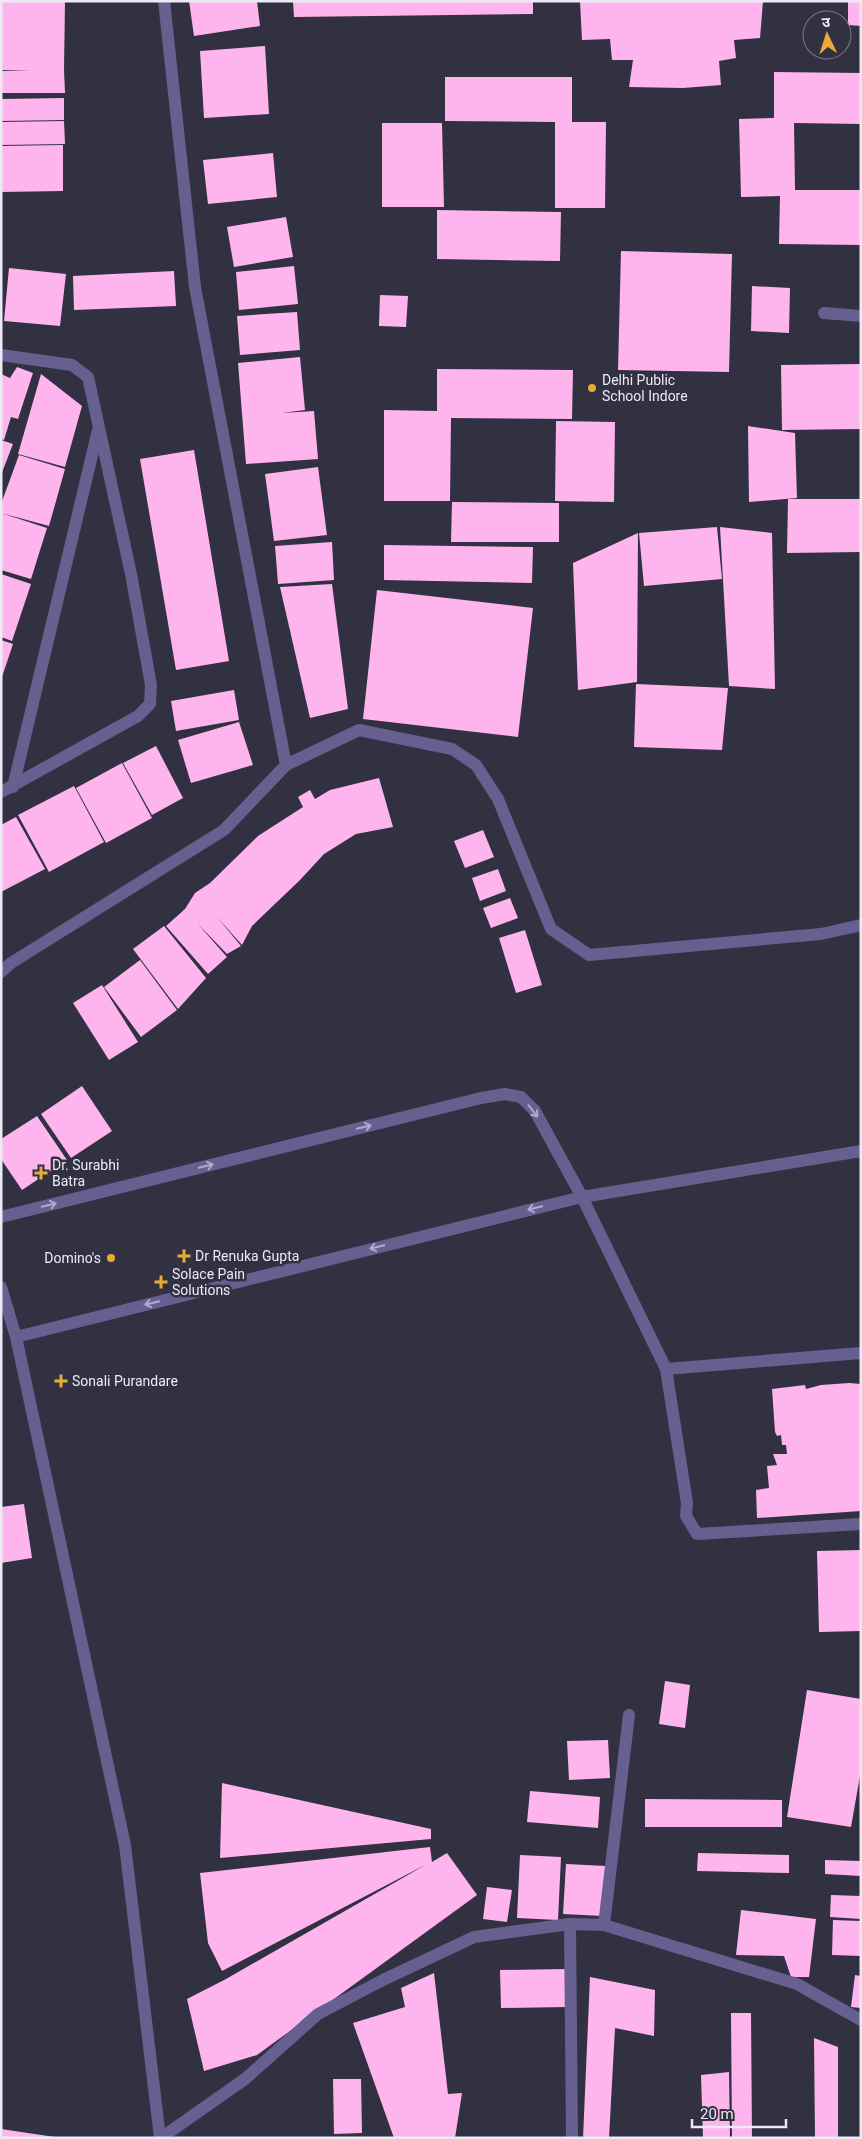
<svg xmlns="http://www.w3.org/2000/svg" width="862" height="2139" font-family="Roboto,'Noto Sans Devanagari',sans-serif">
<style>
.building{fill:#feb5ee}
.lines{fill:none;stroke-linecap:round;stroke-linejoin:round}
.minor{stroke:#675f90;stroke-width:12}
.oneway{stroke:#b0abc8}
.poi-dot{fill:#e9ab38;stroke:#323142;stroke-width:2}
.labels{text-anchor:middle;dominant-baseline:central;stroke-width:5;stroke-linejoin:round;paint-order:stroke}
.poi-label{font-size:14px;fill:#ebeaf5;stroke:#323142;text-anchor:start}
</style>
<rect width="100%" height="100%" fill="#323142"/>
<path class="building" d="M1,1H65L64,70L65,93H1V71L30,70H1Z
M189,1H257L260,26L194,36Z
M293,1H533V14L294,17Z
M580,1H763L760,38L734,40L736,58L719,61L721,85L683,88L629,87L633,60H612L610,39L582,40Z
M848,1H861V26L848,25Z
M265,46L269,114L204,118L200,51Z
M774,72L861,73V124L794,123L795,190H861V245L779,244L780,196L741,197L739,119L774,118Z
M445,77H572V122H606L605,208H555V122L445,121Z
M64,98V120L1,121V99Z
M64,121L65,144L1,145V122Z
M382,123H442L444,207H382Z
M63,145V191L1,192V146Z
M273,153L277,197L208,204L203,160Z
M437,210L561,212L560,261L437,259Z
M286,217L293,257L234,267L227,227Z
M621,251L732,254L729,372L618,370Z
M294,266L298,304L239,310L236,272Z
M9,268L66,274L60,326L4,321Z
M174,271L176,306L74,310L73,276Z
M752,286L790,288L789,333L751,331Z
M380,295L408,296L406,327L379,326Z
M297,312L300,350L240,355L237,316Z
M300,357L305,410L282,413L314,411L318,459L246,464L238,363Z
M861,364V429L782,430L781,365Z
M17,367L33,373L18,419L11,417L4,440L1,439V374L10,378Z
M437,369L573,370L572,419L451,418L450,501H384V410L437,411Z
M41,374L82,406L65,467L18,454Z
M556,421L615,422L614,502L555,501Z
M748,426L795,433L797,498L749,502Z
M1,440L13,444L1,475Z
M194,450L229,661L176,670L140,459Z
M19,455L65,469L49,526L1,513V504Z
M318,467L327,535L274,541L265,474Z
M788,499H861V552L787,553Z
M452,502L559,503V542H451Z
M1,513L47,528L31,579L1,570Z
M717,527L722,579L644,586L639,533Z
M720,527L772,533L775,689L729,686Z
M638,533L637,682L578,690L573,563Z
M332,542L334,580L278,584L275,546Z
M384,545L533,547L532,583L384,580Z
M1,574L31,584L12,641L1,637Z
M332,584L348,709L310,718L280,587Z
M377,590L533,608L518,737L363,719Z
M1,640L13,644L2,677H1Z
M636,684L728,688L722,750L634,747Z
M234,690L239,720L176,731L171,701Z
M239,722L253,765L191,783L178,740Z
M156,746L183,798L152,815L123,763Z
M122,763L152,818L106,843L76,788Z
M379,778L393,827L356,834L324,854L300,880L252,926L242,945L217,917L241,946L227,954L197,923L227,957L208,974L166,926L185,909L195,893L210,883L258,836L303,807L298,797L310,790L315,799L330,790Z
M74,786L104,842L49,872L18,815Z
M16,817L45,869L1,892V825Z
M483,830L494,857L465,868L454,841Z
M498,869L506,891L480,901L472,878Z
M510,898L518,918L491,928L483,908Z
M164,926L206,978L178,1009L133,949Z
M525,930L542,985L516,993L499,938Z
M140,960L177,1010L141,1037L104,987Z
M102,985L138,1042L109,1060L73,1003Z
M82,1086L112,1131L71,1158L41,1114Z
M37,1116L67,1160L22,1190L1,1159V1139Z
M849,1383L861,1384V1511L757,1518L756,1490L769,1488L767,1466L777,1465L773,1454H787L786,1445H782L781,1435L777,1436L775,1432L772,1389L805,1385L806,1389L821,1385Z
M24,1504L32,1558L1,1563V1507Z
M861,1550V1631L819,1632L817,1551Z
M665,1681L690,1685L685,1728L659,1724Z
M807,1690L861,1699V1770L851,1827L787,1817Z
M608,1740L610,1778L569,1780L567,1741Z
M222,1783L431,1829V1839L220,1858Z
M530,1791L600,1797L598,1828L527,1822Z
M645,1799L782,1800V1827H645Z
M430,1847L432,1862L447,1853L477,1895L257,2055L204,2071L187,1999L226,1979L427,1864L222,1971L208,1943L200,1873Z
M698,1853L789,1855V1873L697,1871Z
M520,1855L561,1857L558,1920L517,1918Z
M825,1860L861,1861V1876L825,1874Z
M566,1864L606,1866L603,1916L563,1914Z
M487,1887L512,1890L507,1922L483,1919Z
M831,1895L861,1896V1919L830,1917Z
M741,1910L816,1919L809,1977H791L784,1956L736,1955Z
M833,1920L861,1921V1956L832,1955Z
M567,1969V2007L501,2008L500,1970Z
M434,1973L448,2094L462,2093L455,2138H394L353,2023L405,2007L401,1988Z
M855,1975L861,1976V2008L851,2007Z
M590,1977L655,1990L654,2036L615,2028L609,2138H583Z
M731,2013H751L752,2138H732Z
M814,2038L838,2047V2138H815Z
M729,2072L730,2138H703L701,2075Z
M333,2079H361L362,2133L334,2134Z
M1,2129L55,2137V2138H1Z"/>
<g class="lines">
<path class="minor" d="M164,1L195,287L286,765
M824,313L861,316
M1,355L72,365L88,377L131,574L151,685L150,704L138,716L1,792
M13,787L98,430
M1,972L11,963L224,830L286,765L359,730L452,749L476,765L498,799L551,929L589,955L821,934L861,925
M1,1217L481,1098L505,1094L521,1097L535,1111L582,1197L666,1369L687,1503L686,1516L697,1534L861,1524
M1,1287L16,1337L125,1845L160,2138
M16,1337L582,1197L861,1151
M666,1369L861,1353
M570,1924L572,2138
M604,1925L629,1715
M161,2138L245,2079L318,2014L383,1980L474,1937L570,1924L604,1925L797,1984L861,2020"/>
</g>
<defs><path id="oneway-shaft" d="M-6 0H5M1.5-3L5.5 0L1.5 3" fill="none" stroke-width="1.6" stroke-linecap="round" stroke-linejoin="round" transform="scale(1.25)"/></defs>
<g class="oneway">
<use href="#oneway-shaft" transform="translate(533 1111) rotate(52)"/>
<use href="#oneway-shaft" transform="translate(364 1127) rotate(-14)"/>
<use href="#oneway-shaft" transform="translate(206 1166) rotate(-14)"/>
<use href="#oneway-shaft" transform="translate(49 1205) rotate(-14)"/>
<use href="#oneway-shaft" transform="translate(535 1208) rotate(166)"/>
<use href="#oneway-shaft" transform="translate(377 1247) rotate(166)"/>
<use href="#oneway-shaft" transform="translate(152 1303) rotate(166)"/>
</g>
<g class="poi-dot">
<circle cx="592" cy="388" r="5"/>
<path d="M38.5 1165.5h5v5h5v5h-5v5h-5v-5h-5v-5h5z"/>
<path d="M181.5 1248.5h5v5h5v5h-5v5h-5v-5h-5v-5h5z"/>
<circle cx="111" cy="1258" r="5"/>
<path d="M158.5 1274.5h5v5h5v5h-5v5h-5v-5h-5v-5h5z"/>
<path d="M58.5 1373.5h5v5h5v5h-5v5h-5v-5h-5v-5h5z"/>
</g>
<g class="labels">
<g class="poi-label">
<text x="602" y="380">Delhi Public<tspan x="602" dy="16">School Indore</tspan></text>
<text x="52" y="1165">Dr. Surabhi<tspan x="52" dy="16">Batra</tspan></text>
<text x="195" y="1256">Dr Renuka Gupta</text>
<text x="101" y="1258" text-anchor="end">Domino's</text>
<text x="172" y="1274">Solace Pain<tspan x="172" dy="16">Solutions</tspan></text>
<text x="72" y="1381">Sonali Purandare</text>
</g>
</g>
<rect width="862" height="2139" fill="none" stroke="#ebeaf5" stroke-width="5"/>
<g transform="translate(827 35) rotate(356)"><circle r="24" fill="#323142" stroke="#7c7b8a"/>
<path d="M0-4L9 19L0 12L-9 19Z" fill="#e9ab38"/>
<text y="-8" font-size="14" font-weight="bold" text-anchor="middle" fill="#ebeaf5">उ</text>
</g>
<path d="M692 2119v8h94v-8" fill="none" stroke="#ebeaf5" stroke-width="2.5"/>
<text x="700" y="2119" font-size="15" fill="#ebeaf5" stroke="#323142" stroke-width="4" paint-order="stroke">20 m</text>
</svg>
